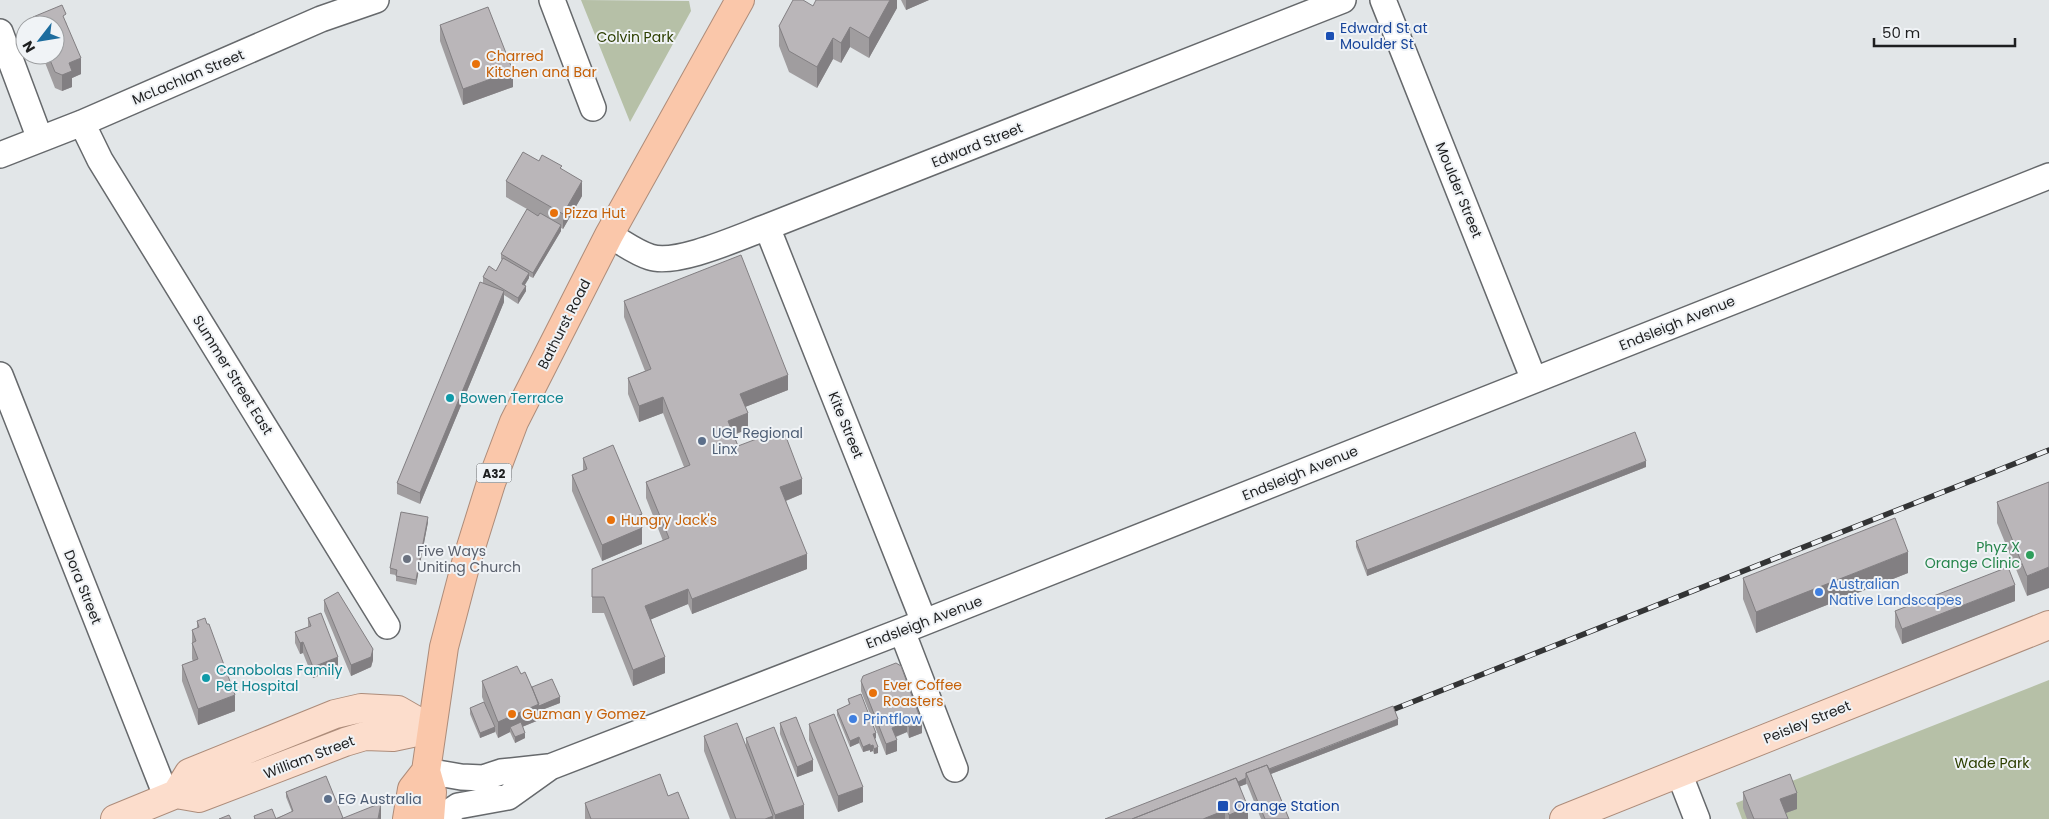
<svg xmlns="http://www.w3.org/2000/svg" width="2049" height="819" font-family="Poppins,sans-serif">
<style>
.green{fill:#b6c0a7}
.lines{fill:none;stroke-linecap:round;stroke-linejoin:round}
.minor-casing{stroke:#66696c;stroke-width:28}
.major-casing{stroke:#ad8c7a;stroke-width:30}
.highway-casing{stroke:#ad8c7a;stroke-width:30}
.minor{stroke:#fff;stroke-width:25}
.major{stroke:#fcddcc;stroke-width:28}
.highway{stroke:#fac7aa;stroke-width:28}
.rail-casing{stroke:#333435;stroke-width:5.5}
.rail{stroke:#f0f3f6;stroke-width:4;stroke-dasharray:11;stroke-linecap:butt}
.wall{fill:#a09d9f}
.shaded-wall{fill:#827f82}
.building{fill:#bab6b9;stroke:#827f82}
.transit-dot{fill:#1a4fb4;stroke:#f0f3f6;stroke-width:2}
.food-dot{fill:#e8710a;stroke:#f0f3f6;stroke-width:2}
.culture-dot{fill:#0f9aa8;stroke:#f0f3f6;stroke-width:2}
.service-dot{fill:#5c6f8a;stroke:#f0f3f6;stroke-width:2}
.leisure-dot{fill:#2e9e5b;stroke:#f0f3f6;stroke-width:2}
.worship-dot{fill:#6b7280;stroke:#f0f3f6;stroke-width:2}
.shop-dot{fill:#3f7fe0;stroke:#f0f3f6;stroke-width:2}
.labels{text-anchor:middle;dominant-baseline:central;stroke-width:4;stroke-linejoin:round;paint-order:stroke}
.shield{fill:#f0f3f6;stroke:#5d5f60;stroke-width:1}
.shield-label{font-size:12px;font-weight:bold;fill:#1e1f20}
.transit-label{font-size:14px;fill:#164399;stroke:#f0f3f6;text-anchor:start}
.park-label{font-size:14px;fill:#2d3f01;stroke:#f0f3f6}
.food-label{font-size:14px;fill:#c56008;stroke:#f0f3f6;text-anchor:start}
.street-label{font-size:14px;fill:#1e1f20;stroke:#f0f3f6}
.culture-label{font-size:14px;fill:#0d838f;stroke:#f0f3f6;text-anchor:start}
.service-label{font-size:14px;fill:#4e5e75;stroke:#f0f3f6;text-anchor:start}
.leisure-label{font-size:14px;fill:#27864d;stroke:#f0f3f6;text-anchor:end}
.worship-label{font-size:14px;fill:#5b616d;stroke:#f0f3f6;text-anchor:start}
.shop-label{font-size:14px;fill:#366cbe;stroke:#f0f3f6;text-anchor:start}
</style>
<rect width="100%" height="100%" fill="#e2e6e8"/>
<path class="green" d="M581,0L689,1L691,11L630,122Z
M2049,680V819H1742L1736,803Z"/>
<g class="lines">
<g class="minor-casing">
<path id="minor" d="M552,0L593,108
M1383,0L1534,380
M0,32L40,139
M82,123L100,160L387,626
M0,155L82,123L321,19L376,0
M767,227L924,622
M609,235C622,242 636,253 650,257C676,266 740,237 767,227L1343,0
M0,375L167,798
M902,631L955,769
M426,771L461,777L483,778L501,772L548,767
M1679,773L1697,819
M439,819L458,806L508,797L550,767L902,631L2049,176"/>
</g>
<g class="major-casing">
<path id="major" d="M176,794L189,773L335,714L361,708L398,710L431,729
M115,819L176,794L199,798L345,742L365,736L393,737L431,729
M1564,819L2049,625"/>
</g>
<g class="highway-casing">
<path id="highway" d="M407,819L412,789L426,771
M430,819L432,792L426,771L444,647L466,563L491,483L514,422L609,235L740,0"/>
</g>
<use href="#minor" class="minor"/>
<use href="#major" class="major"/>
<use href="#highway" class="highway"/>
<g class="rail-casing">
<path id="rail" d="M1382,714L2049,450"/>
</g>
<use href="#rail" class="rail"/>
</g>
<path class="wall" d="M897,0V8L869,58L850,47L841,63L833,59L817,88L789,72L779,46V26L813,6Z
M901,0H929L906,10Z
M33,17L66,22L81,74L72,78V87L62,91L55,88L42,55H55V25H33Z
M440,25L513,87L463,105L440,41Z
M539,161L562,170L582,196L563,229L561,228V231L533,278L529,276V278L525,285L526,291L518,304L504,295V302L420,504L397,494V483L483,282V277L496,271L502,260L501,259V254L527,209L506,197V181Z
M624,301L788,390L745,407L748,429L734,435L738,446L802,494L786,501L807,569L692,614L688,604L651,619L665,673L633,686L604,613H592V569L663,541L646,498V482L684,467L663,413L639,422L628,394V378L645,371L624,317Z
M583,458L642,514V544L602,561L572,491V475L583,471Z
M1646,467L1367,576L1356,547V541Z
M2049,482L2027,596L1997,523V502Z
M428,522L416,585L396,581V575L390,574V568Z
M1908,573L1756,633L1743,599V578Z
M324,600L373,660L371,667L351,676L324,611Z
M2015,601L1902,644L1895,627V611Z
M308,618L338,668L313,678L303,653L300,654L295,643V632L308,627Z
M197,621L235,711L198,725L182,681V665L193,661L192,659V630L197,628Z
M521,674L532,687L560,703L539,711V720L522,727L525,738L515,743L510,732L498,738L495,731V732L480,738L470,714V708L484,702L482,697V681Z
M861,681L922,733L909,738L907,732L896,737L897,751L886,755L861,691Z
M848,699L876,738L875,739L878,753L874,754L873,751L870,752V750L863,752L859,743L850,747L837,715V710L849,705Z
M780,723L813,771L797,777L780,734Z
M809,724L863,802L838,812L809,740Z
M1398,725L1271,774L1289,819H1261L1247,784L1240,786L1248,819H1105Z
M704,736L746,746V738L804,819H730L704,751Z
M286,792L343,818L381,819H254V816L276,818L292,812L286,797Z
M1743,792L1797,809L1786,813L1788,819H1747L1743,808Z
M668,796L689,819H585V803Z"/>
<path class="shaded-wall" d="M890,0H897V8L869,58V38Z
M906,0H929L906,10Z
M850,27V47L841,63V43Z
M833,38V59L817,88V67Z
M81,58V74L72,78V87L62,91V75L69,63Z
M513,71V87L463,105V89Z
M582,181V196L563,229V214Z
M561,225V231L533,278V273Z
M529,273V278L522,289V284Z
M526,286V291L518,304V298Z
M504,291V302L420,504V493Z
M788,375V390L740,409V394Z
M663,397V413L639,422V406Z
M748,413V429L728,437V421Z
M1646,461V467L1367,576V570Z
M802,479V494L780,503V487Z
M642,514V544L602,561V545L637,516Z
M428,517V522L416,585V580Z
M1908,552V573L1756,633V612Z
M807,554V569L692,614V599Z
M2049,567V588L2027,596V576Z
M2015,585V601L1902,644V629Z
M688,589V604L645,622V606Z
M303,642V653L300,654V643Z
M373,649V660L371,667L351,676V665Z
M338,657V668L313,678V667Z
M665,657V673L633,686V670Z
M235,695V711L198,725V709Z
M560,697V703L539,711V720L512,731L510,727V732L498,738V722L539,704Z
M1398,719V725L1250,782L1248,778Z
M907,722V732L892,738V728Z
M922,723V733L909,738V727Z
M495,727V732L480,738V733Z
M525,733V738L515,743V737Z
M876,733V738L873,739V734Z
M859,737V743L850,747V741Z
M897,740V751L886,755V744Z
M870,744V750L863,752V747Z
M873,745V751L870,752V746Z
M878,747V753L874,754V749Z
M813,760V771L797,777V767Z
M1246,778V784L1234,789V783Z
M863,787V802L838,812V796Z
M1797,793V809L1780,815V799Z
M381,803V819H378Z
M804,805V819H775V815Z
M1225,805V819H1203L1222,806Z
M1248,807V819H1229V815Z
M773,816V819H765Z"/>
<path class="building" d="M793,0H803L813,6L816,0H890L869,38L850,27L841,43L833,38L817,67L789,51L779,26Z
M62,5L66,14L63,16L81,58L69,63L72,71L62,75L55,72L48,55H55V25H36L33,17Z
M488,7L513,71L463,89L440,25Z
M523,152L539,161L542,155L562,166L560,168L582,181L563,214L506,181Z
M527,209L538,216L540,213L561,225L533,273L501,254Z
M741,255L788,375L740,394L748,413L728,421L738,446L783,429L802,479L780,487L807,554L692,599L688,589L645,606L665,657L633,670L604,597H592V569L669,538L646,482L690,465L663,397L639,406L628,378L651,369L624,301Z
M503,258L529,273L522,284L526,286L518,298L483,277L489,266L496,271Z
M480,282L504,291L420,493L397,483Z
M1635,432L1646,461L1367,570L1356,541Z
M613,445L642,514L637,516L642,528L602,545L572,475L587,469L583,458Z
M2049,482V567L2027,576L1997,502Z
M401,512L428,517L416,580L396,576L397,570L390,568Z
M1895,518L1908,552L1756,612L1743,578Z
M2008,567L2015,585L1902,629L1895,611Z
M338,592L373,649L371,657L351,665L324,600Z
M321,613L338,657L313,667L303,642L300,643L295,632L311,626L308,618Z
M205,618L207,624H209L235,695L198,709L182,665L198,659L192,643L196,641L192,630L199,627L197,621Z
M896,663L901,666L922,723L909,727L907,722L892,728L897,740L886,744L861,681L863,676Z
M517,666L521,674L525,672L539,704L498,722L482,681Z
M552,679L560,697L539,706L532,687Z
M861,694L876,733L873,734L878,747L874,749L873,745L870,746V744L863,747L859,737L850,741L837,710L850,704L848,699Z
M484,702L495,727L480,733L470,708Z
M1393,706L1398,719L1269,769L1267,765L1246,773V778L1238,782L1236,778L1132,819H1105Z
M834,714L863,787L838,796L809,724Z
M796,717L813,760L797,767L780,723Z
M521,722L525,733L515,737L510,727Z
M737,723L773,816L765,819H736L704,736Z
M774,727L804,805L775,815L746,738Z
M1267,765L1289,819H1265L1246,773Z
M660,774L668,796L678,792L689,819H591L585,803Z
M1790,774L1797,793L1780,799L1788,819H1754L1743,792Z
M326,776L343,818L341,819H276L293,811L286,792Z
M1236,778L1248,807L1229,815L1225,805L1222,806L1223,811L1203,819H1132Z
M381,803L378,819H341Z
M272,809L276,819H255L254,816Z
M229,815L231,819H219Z"/>
<g class="transit-dot">
<rect x="1325" y="31" width="10" height="10" rx="2.5"/>
<rect x="1217" y="800" width="12" height="12" rx="2.5"/>
</g>
<g class="food-dot">
<circle cx="476" cy="64" r="5"/>
<circle cx="554" cy="213" r="5"/>
<circle cx="611" cy="520" r="5"/>
<circle cx="873" cy="693" r="5"/>
<circle cx="512" cy="714" r="5"/>
</g>
<g class="culture-dot">
<circle cx="450" cy="398" r="5"/>
<circle cx="206" cy="678" r="5"/>
</g>
<g class="service-dot">
<circle cx="702" cy="441" r="5"/>
<circle cx="328" cy="799" r="5"/>
</g>
<circle class="leisure-dot" cx="2030" cy="555" r="5"/>
<circle class="worship-dot" cx="407" cy="559" r="5"/>
<g class="shop-dot">
<circle cx="1819" cy="592" r="5"/>
<circle cx="853" cy="719" r="5"/>
</g>
<g class="labels">
<rect class="shield" x="476.5" y="463.5" width="35" height="19" rx="4"/>
<g class="shield-label">
<text x="494" y="473">A32</text>
</g>
<g class="transit-label">
<text x="1340" y="28">Edward St at<tspan x="1340" dy="16">Moulder St</tspan></text>
<text x="1234" y="806">Orange Station</text>
</g>
<g class="park-label">
<text x="635" y="37">Colvin Park</text>
<text x="1992" y="763">Wade Park</text>
</g>
<g class="food-label">
<text x="486" y="56">Charred<tspan x="486" dy="16">Kitchen and Bar</tspan></text>
<text x="564" y="213">Pizza Hut</text>
<text x="621" y="520">Hungry Jack's</text>
<text x="883" y="685">Ever Coffee<tspan x="883" dy="16">Roasters</tspan></text>
<text x="522" y="714">Guzman y Gomez</text>
</g>
<g class="street-label">
<text transform="translate(188 77) rotate(-23)">McLachlan Street</text>
<text transform="translate(977 145) rotate(-22)">Edward Street</text>
<text transform="translate(1459 190) rotate(68)">Moulder Street</text>
<text transform="translate(1677 323) rotate(-22)">Endsleigh Avenue</text>
<text transform="translate(564 324) rotate(-63)">Bathurst Road</text>
<text transform="translate(233 375) rotate(58)">Summer Street East</text>
<text transform="translate(846 425) rotate(68)">Kite Street</text>
<text transform="translate(1300 473) rotate(-22)">Endsleigh Avenue</text>
<text transform="translate(83 587) rotate(68)">Dora Street</text>
<text transform="translate(924 622) rotate(-21)">Endsleigh Avenue</text>
<text transform="translate(1807 722) rotate(-22)">Peisley Street</text>
<text transform="translate(309 757) rotate(-21)">William Street</text>
</g>
<g class="culture-label">
<text x="460" y="398">Bowen Terrace</text>
<text x="216" y="670">Canobolas Family<tspan x="216" dy="16">Pet Hospital</tspan></text>
</g>
<g class="service-label">
<text x="712" y="433">UGL Regional<tspan x="712" dy="16">Linx</tspan></text>
<text x="338" y="799">EG Australia</text>
</g>
<g class="leisure-label">
<text x="2020" y="547">Phyz X<tspan x="2020" dy="16">Orange Clinic</tspan></text>
</g>
<g class="worship-label">
<text x="417" y="551">Five Ways<tspan x="417" dy="16">Uniting Church</tspan></text>
</g>
<g class="shop-label">
<text x="1829" y="584">Australian<tspan x="1829" dy="16">Native Landscapes</tspan></text>
<text x="863" y="719">Printflow</text>
</g>
</g>
<g transform="translate(40 40) rotate(239)"><circle r="24" fill="#f0f3f6" stroke="#9c9ea0"/>
<path d="M0-4L9 19L0 12L-9 19Z" fill="#1d6c9e"/>
<text y="-8" font-size="14" font-weight="bold" text-anchor="middle" fill="#1e1f20">N</text>
</g>
<path d="M1874 38v8h141v-8" fill="none" stroke="#1e1f20" stroke-width="2.5"/>
<text x="1882" y="38" font-size="15" fill="#1e1f20" stroke="#f0f3f6" stroke-width="4" paint-order="stroke">50 m</text>
</svg>
